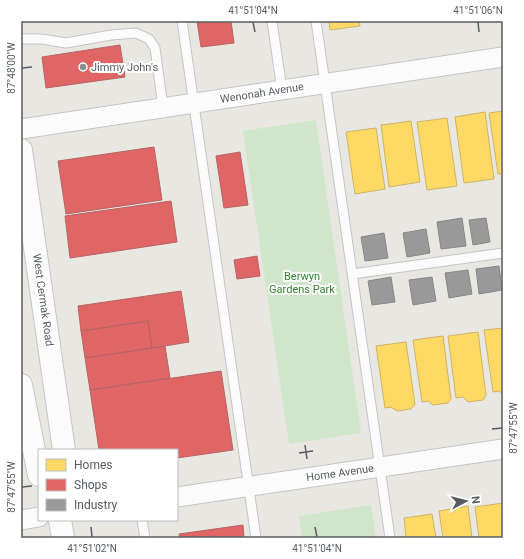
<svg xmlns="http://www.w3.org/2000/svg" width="524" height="559" font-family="Roboto,sans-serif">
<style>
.green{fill:#d0e6cb}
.homes{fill:#ffd966;stroke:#cdb464}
.shops{fill:#e06666;stroke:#b76364}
.industry{fill:#999;stroke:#858788}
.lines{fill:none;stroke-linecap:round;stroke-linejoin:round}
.service-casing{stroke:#c4c4c3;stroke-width:11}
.minor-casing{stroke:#c4c4c3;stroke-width:21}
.secondary-casing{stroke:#c4c5c4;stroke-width:24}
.service{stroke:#fcfbfb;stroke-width:9}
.minor{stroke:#fcfbfb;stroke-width:19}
.secondary{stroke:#fcfbfb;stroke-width:22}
.ticks{fill:none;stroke:#575c61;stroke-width:1.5}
.poi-dot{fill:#8a8d8e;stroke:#fff;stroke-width:1.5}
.labels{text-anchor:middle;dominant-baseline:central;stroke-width:4;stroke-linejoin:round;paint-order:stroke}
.poi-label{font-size:11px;fill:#575c61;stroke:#fff;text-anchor:start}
.street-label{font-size:11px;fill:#575c61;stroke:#fff}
.park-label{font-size:11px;fill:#31822e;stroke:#fff}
.neatline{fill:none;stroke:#575c61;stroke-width:1.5}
.ticks-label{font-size:10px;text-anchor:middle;fill:#575c61}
</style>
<rect width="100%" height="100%" fill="#e8e7e2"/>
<path class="green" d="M316,120L361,433L289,444L243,131Z
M371,505L376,538H302L299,516Z"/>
<path class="homes" d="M329,21H359L360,26L330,30Z
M503,111V174H498L489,113Z
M485,112L494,179L464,183L455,117Z
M447,118L457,186L427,190L417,122Z
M411,121L420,182L389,187L381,125Z
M376,128L385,189L355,194L346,132Z
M503,328V394L499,391L493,392L484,330Z
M478,332L486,395L483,400L468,402L463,397L456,398L448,336Z
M443,336L451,399L448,403L433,405L428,401L422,402L413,340Z
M406,342L415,404L411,409L397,411L391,407L385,408L376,346Z
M503,503V538H479L475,507Z
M468,506L472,538H443L439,511Z
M432,514L436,538H406L404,518Z"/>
<path class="shops" d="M197,21H231L234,43L201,47Z
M120,45L125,77L46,88L42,57Z
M154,147L162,200L66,214L58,161Z
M240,152L248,205L224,208L216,156Z
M171,201L177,242L70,258L65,216Z
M257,256L260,276L237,279L234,260Z
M181,291L189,342L152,348L148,321L81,331L78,306Z
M148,321L152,348L85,358L81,331Z
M165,346L170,378L90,390L85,358Z
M221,371L233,450L177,458V450H99L90,390Z
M243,525L244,538H180L179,534Z"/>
<path class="industry" d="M462,218L466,246L441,249L437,222Z
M486,218L490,242L473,245L469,220Z
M426,229L430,253L407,257L403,233Z
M384,233L388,258L365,261L361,237Z
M499,266L502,290L479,294L476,269Z
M468,270L472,294L449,298L445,273Z
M391,277L395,302L372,305L368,281Z
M432,277L436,301L413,305L409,280Z"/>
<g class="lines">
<g class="service-casing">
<path id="service" d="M182,21L256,538
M272,21L282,90
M316,21L390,538
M21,39H42L66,43L111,35L136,33L149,39L155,48L163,107
M352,274L503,253
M142,520L145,538"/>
</g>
<g class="minor-casing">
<path id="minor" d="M21,129L503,57
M177,497L503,449
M21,520L39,517"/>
</g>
<g class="secondary-casing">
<path id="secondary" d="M21,150L64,450
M21,385L39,475
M60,520L63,538"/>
</g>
<use href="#service" class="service"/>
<use href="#minor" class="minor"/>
<use href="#secondary" class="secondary"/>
</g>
<path class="ticks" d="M253,22L255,32M478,22L479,32M22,68L32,67M492,429L502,428M305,445L307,459M299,453L313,451M22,487L32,486M91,527L92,537M315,527L317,537"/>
<circle class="poi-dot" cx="83" cy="67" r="4"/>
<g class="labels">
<g class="poi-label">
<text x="91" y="67">Jimmy John's</text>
</g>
<g class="street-label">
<text transform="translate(262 93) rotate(-9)">Wenonah Avenue</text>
<text transform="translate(43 300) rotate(82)">West Cermak Road</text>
<text transform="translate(340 473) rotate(-8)">Home Avenue</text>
</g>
<g class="park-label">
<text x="302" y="276">Berwyn<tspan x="302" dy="13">Gardens Park</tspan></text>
</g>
</g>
<rect width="524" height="559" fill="none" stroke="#ffffff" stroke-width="44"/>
<rect x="38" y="449" width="140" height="72" fill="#ffffff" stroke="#bcbec0"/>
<rect x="46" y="459" width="20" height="12" fill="#ffd966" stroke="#bcbec0"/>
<text x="74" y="469" font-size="12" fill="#575c61">Homes</text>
<rect x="46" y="479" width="20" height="12" fill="#e06666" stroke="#bcbec0"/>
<text x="74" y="489" font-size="12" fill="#575c61">Shops</text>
<rect x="46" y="499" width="20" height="12" fill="#999999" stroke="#bcbec0"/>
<text x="74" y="509" font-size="12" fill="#575c61">Industry</text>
<g transform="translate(466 501) rotate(83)" stroke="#ffffff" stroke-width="3" paint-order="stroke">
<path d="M0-3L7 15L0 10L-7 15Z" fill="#575c61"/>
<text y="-6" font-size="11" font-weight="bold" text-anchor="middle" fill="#575c61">N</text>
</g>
<rect x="22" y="22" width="480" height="515" class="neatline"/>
<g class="ticks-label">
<text x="253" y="14">41°51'04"N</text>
<text x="478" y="14">41°51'06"N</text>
<text transform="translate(11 68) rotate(-90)" y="4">87°48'00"W</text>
<text transform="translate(513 428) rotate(-90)" y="4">87°47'55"W</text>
<text transform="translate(11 487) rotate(-90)" y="4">87°47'55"W</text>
<text x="92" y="552">41°51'02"N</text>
<text x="317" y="552">41°51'04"N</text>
</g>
</svg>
